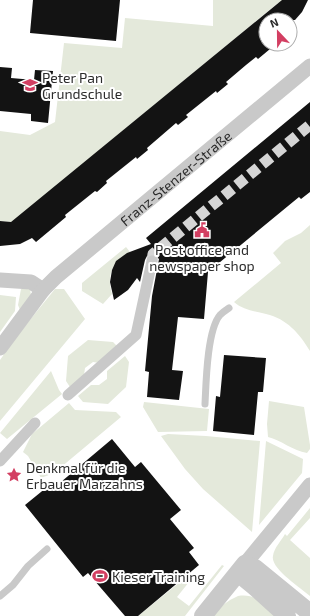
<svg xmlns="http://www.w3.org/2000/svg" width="310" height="616" font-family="'Exo 2',sans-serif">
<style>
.green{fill:#e4e9db}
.building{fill:#131313}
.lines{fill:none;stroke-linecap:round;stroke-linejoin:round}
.pedestrian-tunnel{stroke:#d5d5d5;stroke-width:11;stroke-dasharray:11 5.5;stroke-linecap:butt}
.service{stroke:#c9c9c9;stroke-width:7}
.pedestrian{stroke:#c9c9c9;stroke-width:11}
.minor{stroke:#c9c9c9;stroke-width:15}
.tertiary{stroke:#c9c9c9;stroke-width:18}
.labels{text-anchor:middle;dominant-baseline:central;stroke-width:4;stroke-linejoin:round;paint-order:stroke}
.poi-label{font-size:14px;fill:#2c2c2c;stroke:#fff;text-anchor:start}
.street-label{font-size:14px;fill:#2c2c2c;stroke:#fff}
</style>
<rect width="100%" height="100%" fill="#fff"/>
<path class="green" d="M213,0H284L279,4L278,3L10,224V222L0,221V131L30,135L55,122L64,43L122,48L125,18L213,26Z
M310,225V351C299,333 287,319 266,314C254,311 243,310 234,302L281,263L273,253L285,241L301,233Z
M126,247L130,252C113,262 106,274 112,294L103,304L82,291V283Z
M21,289H30L31,295L20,310L18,305Z
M55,289H64L85,319L0,421V360L16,337Z
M0,295L16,297L15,311L0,332Z
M88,340L113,342L118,347L100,363L93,362L85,368L84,375L70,387L66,381L68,356Z
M125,356L129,362L126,387L108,404L83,402L78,396L91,385H99L107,379V371Z
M51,371L59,390L62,394L7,439L0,433Z
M269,401L304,407L310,445V449L307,453C293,451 281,440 268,437L267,424Z
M144,402L209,409L207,431L158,432L143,407Z
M69,403L75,410L116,412L121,417L54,473L41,478L28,456L23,452L32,434Z
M168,434L206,436L260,441L252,532L203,489L185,469L161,436Z
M266,441L303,459L302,473L259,525Z
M310,508V518L290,540L310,558V596C301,588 270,568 273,556C274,548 281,541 285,534L287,536Z
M222,565L224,566L185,616H138L190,574L193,577L177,597L189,606Z
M238,596C256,593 265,605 278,616H214C220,606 227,601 238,596Z"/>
<path class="building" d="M33,0H120L116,41L30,33Z
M282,0H308L302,12L295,20H266V44H276L258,59L256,57L246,65L226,82L228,84L217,93L216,91L186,115L188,117L178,125L176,123L147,148L148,150L137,159L136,157L106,181L107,183L97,192L95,191L65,215L66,217L36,242L32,238L20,244L0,246V221L11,222Z
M0,67L12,68L11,78L34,80L35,70L53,71L48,123L31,121V114L0,111Z
M310,102V192L301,199L299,197L208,272L204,319L178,317L172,370L183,371L179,400L147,397L149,372L145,371L152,296L159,259L154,254L147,256L145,260L140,282L137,278L128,290L114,300L110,282L112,270L116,261L127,253L151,244L146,238Z
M224,355L266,358L263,392H258L254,435L213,431L216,396L220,397Z
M112,439L135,467L141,462L181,510L170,519L194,548L189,552L199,565L138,616H125L88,573L83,577L25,505L52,483L55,487Z"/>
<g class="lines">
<path class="pedestrian-tunnel" d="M152,261L153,254L310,125"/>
<path class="service" d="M205,404C206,384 207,330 220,315C222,313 226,310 229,308
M0,596L13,585L28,566L47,549"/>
<path class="pedestrian" d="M68,395L136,335L152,261
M0,461L35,423"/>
<g class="minor">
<path d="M0,280L31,282L43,290"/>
<path id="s1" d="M0,348L43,290L56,277L310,66"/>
<path d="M245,564L310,485"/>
</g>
<path class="tertiary" d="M238,573L255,587L287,616
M203,616L245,564L255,568L310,613"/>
</g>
<defs>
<g id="school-bare" transform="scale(1.2)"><path d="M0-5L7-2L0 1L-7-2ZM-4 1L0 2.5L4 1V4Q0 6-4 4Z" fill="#d33f62" stroke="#fff" stroke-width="2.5" paint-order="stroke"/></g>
<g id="civic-bare" transform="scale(1.2)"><path d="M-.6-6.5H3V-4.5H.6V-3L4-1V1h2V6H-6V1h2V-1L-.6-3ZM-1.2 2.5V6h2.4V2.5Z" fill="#d33f62" stroke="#fff" stroke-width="2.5" paint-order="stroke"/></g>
<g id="sight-bare" transform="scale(1.2)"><path d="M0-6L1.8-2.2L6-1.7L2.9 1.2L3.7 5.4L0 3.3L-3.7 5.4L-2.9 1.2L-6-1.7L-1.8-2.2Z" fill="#d33f62" stroke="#fff" stroke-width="2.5" paint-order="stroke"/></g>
<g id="stadium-bare" transform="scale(1.2)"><path d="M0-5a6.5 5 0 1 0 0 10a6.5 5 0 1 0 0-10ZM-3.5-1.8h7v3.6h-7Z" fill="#d33f62" stroke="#fff" stroke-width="2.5" paint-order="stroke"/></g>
</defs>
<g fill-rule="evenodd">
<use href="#school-bare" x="30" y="85"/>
<use href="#civic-bare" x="202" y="230"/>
<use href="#sight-bare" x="14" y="475"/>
<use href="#stadium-bare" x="100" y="576"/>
</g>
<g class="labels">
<g class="poi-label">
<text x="42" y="77">Peter Pan<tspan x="42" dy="16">Grundschule</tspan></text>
<text x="202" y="249" text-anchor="middle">Post office and<tspan x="202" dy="16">newspaper shop</tspan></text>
<text x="26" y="467">Denkmal für die<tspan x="26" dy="16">Erbauer Marzahns</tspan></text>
<text x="112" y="576">Kieser Training</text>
</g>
<g class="street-label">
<text stroke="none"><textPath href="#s1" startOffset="246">Franz-Stenzer-Straße</textPath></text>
</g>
</g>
<g transform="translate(278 32) rotate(338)"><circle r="19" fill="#ffffff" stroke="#ababab"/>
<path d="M0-3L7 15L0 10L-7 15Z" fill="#d33f62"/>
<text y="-6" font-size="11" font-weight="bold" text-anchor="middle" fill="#2c2c2c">N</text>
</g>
</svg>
